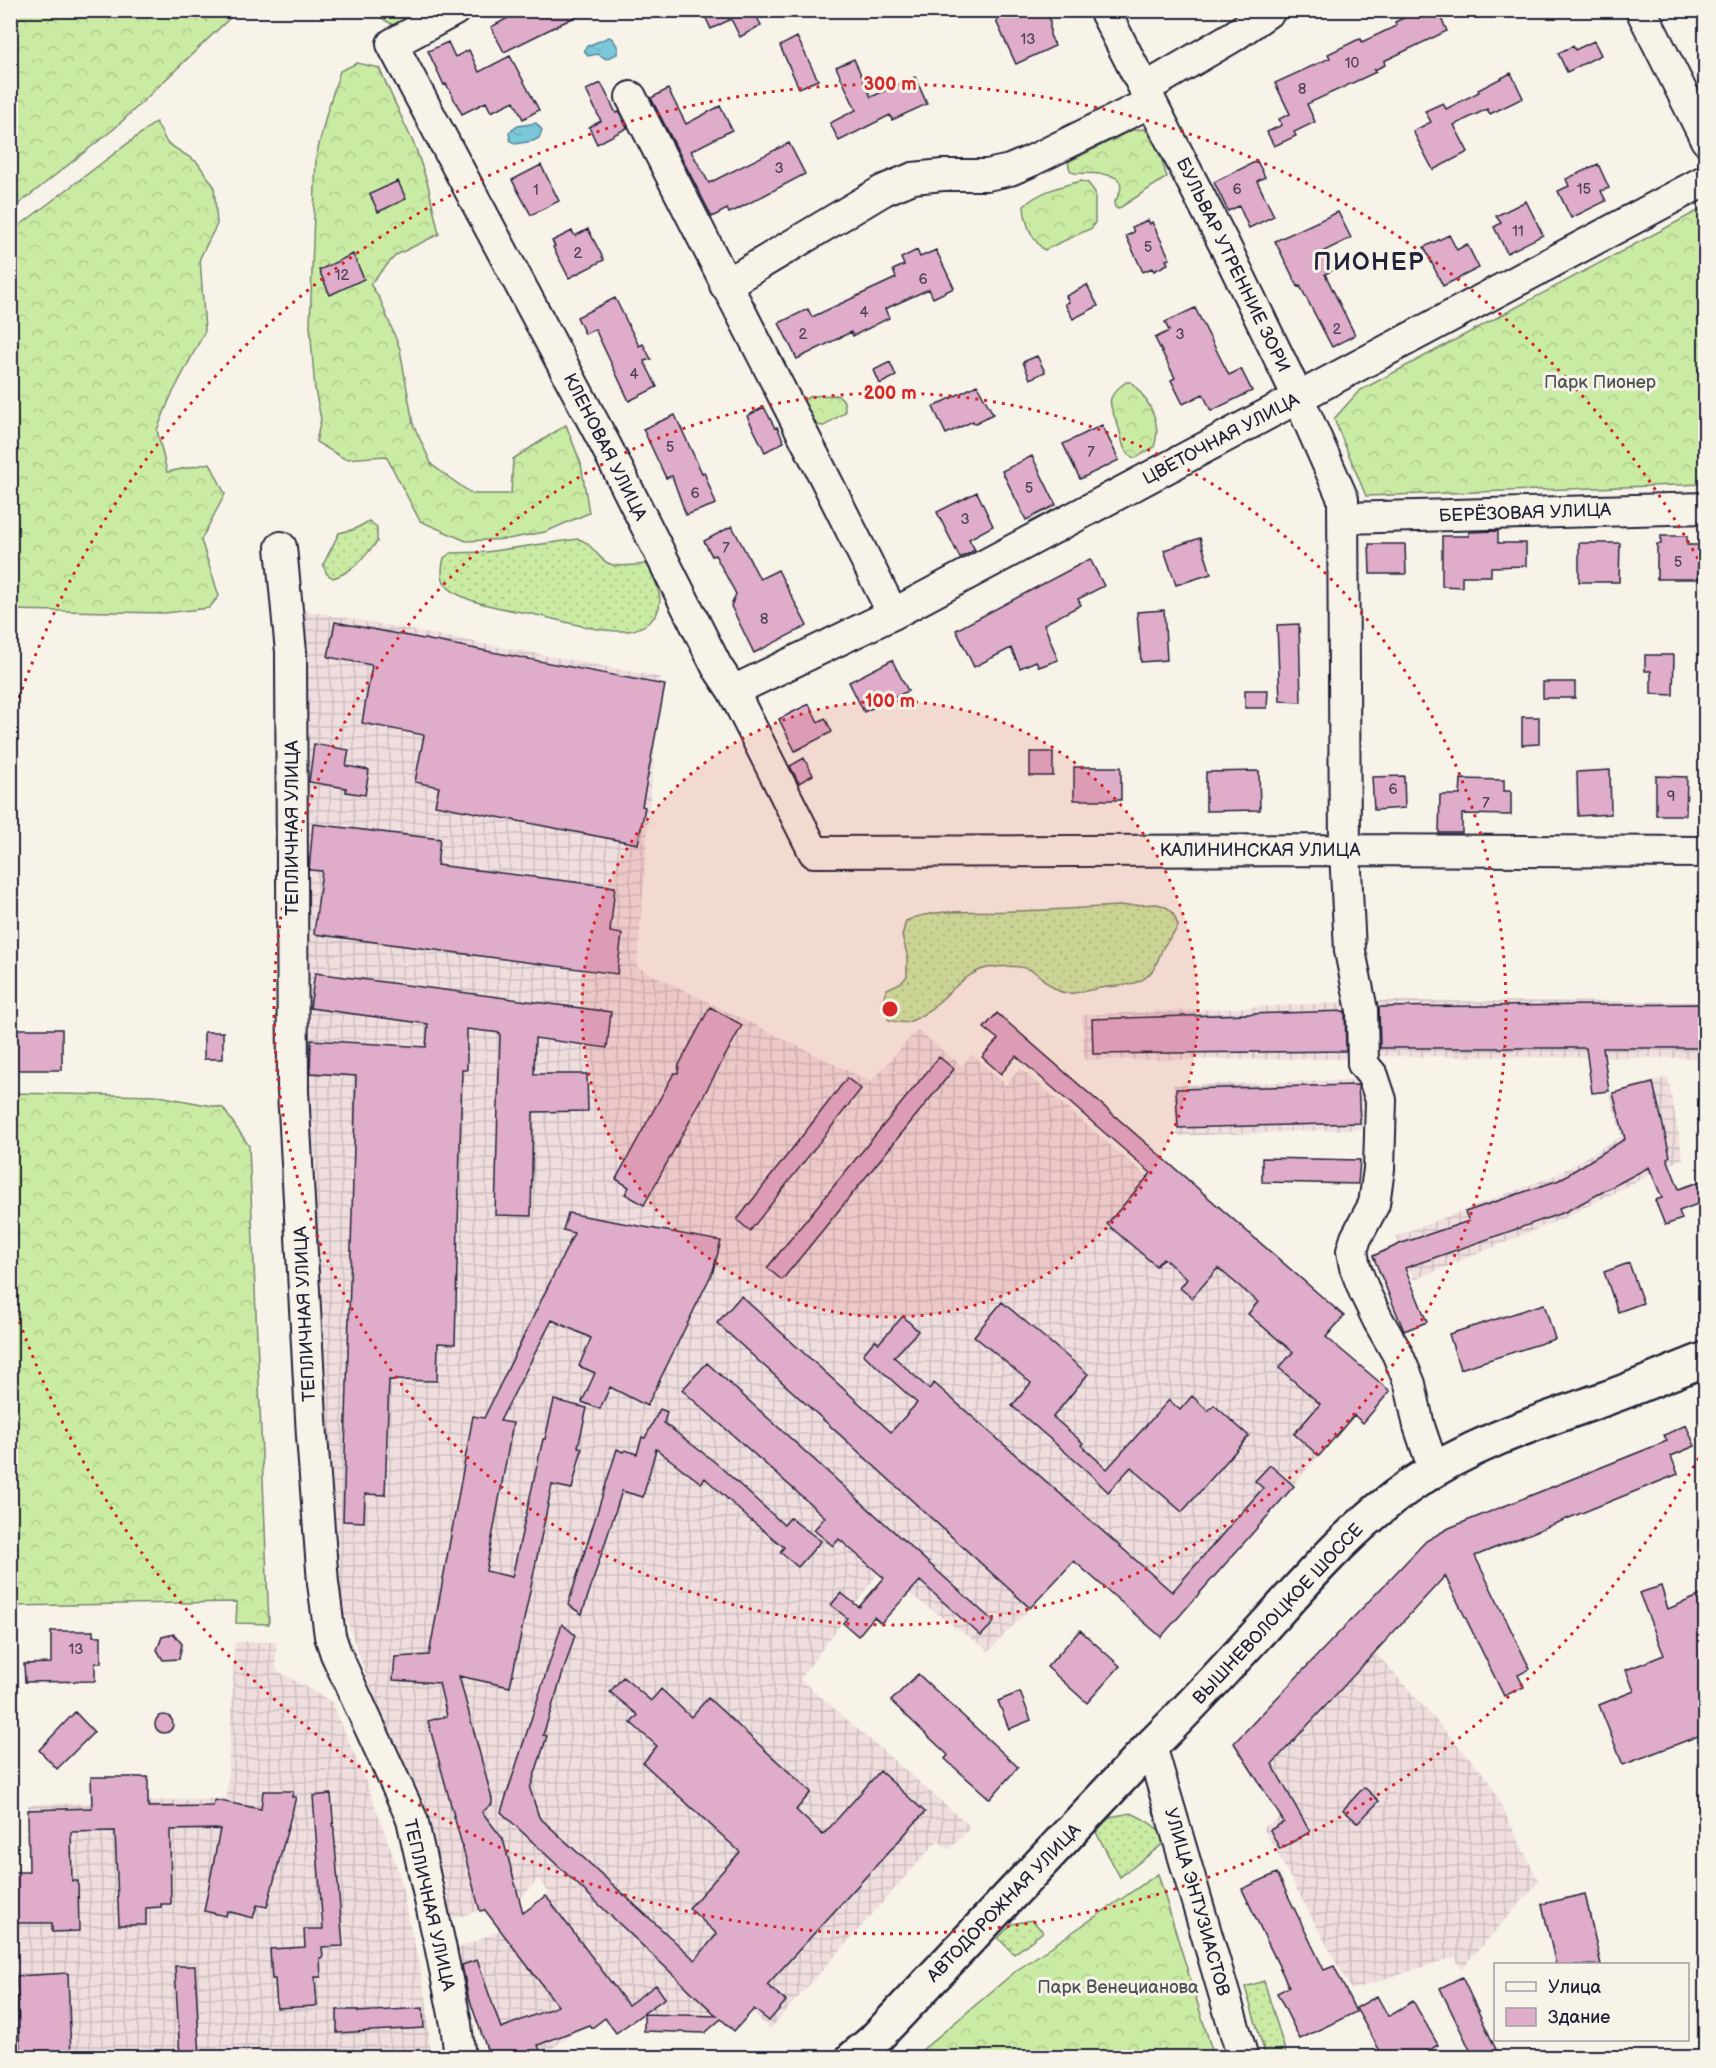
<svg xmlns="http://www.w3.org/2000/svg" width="1716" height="2068" font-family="'Balsamiq Sans',sans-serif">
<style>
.industrial{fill:url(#industrial-grid)}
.grass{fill:url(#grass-dots);stroke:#76866f;stroke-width:1.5}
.forest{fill:url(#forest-crowns);stroke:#76866f;stroke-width:1.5}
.water{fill:url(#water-ripples);stroke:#57859a;stroke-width:1.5}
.building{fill:#dfacc9;stroke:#22223b;stroke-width:1.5}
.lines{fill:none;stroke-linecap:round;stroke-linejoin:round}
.minor-casing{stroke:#22223b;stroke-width:34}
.major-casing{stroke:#22223b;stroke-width:38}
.minor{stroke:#f7f3e8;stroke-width:30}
.major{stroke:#f7f3e8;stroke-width:33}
.ring{fill:none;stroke:#d62828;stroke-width:3;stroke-dasharray:3 6}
.labels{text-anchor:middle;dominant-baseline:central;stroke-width:6;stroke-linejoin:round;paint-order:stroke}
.number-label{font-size:15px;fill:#51445e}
.street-label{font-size:18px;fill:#22223b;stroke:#f7f3e8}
.park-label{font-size:18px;fill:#4c5455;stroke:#f7f3e8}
.district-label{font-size:24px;font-weight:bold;letter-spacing:1.5px;fill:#22223b;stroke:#f7f3e8}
.centre{fill:#d62828;stroke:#f7f3e8;stroke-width:3}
.ring-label{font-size:18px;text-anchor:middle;font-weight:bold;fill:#d62828;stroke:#f7f3e8;stroke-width:6;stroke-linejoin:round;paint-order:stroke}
</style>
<defs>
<pattern id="industrial-grid" width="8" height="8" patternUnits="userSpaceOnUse" patternTransform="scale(1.5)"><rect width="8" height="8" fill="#f0dedf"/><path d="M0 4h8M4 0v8" fill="none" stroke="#cebec0"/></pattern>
<pattern id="grass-dots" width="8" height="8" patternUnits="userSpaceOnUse" patternTransform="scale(1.5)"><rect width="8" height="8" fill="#caeba3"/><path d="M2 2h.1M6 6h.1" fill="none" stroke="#adc98d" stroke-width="1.8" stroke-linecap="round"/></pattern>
<pattern id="forest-crowns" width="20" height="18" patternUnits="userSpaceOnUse" patternTransform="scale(1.5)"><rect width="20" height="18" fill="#caeba3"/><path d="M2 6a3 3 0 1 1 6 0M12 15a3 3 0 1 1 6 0" fill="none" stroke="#adc98d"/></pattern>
<pattern id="water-ripples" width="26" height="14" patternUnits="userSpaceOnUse" patternTransform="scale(1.5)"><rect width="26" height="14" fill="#7ac7d9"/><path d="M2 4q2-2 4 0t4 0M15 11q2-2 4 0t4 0" fill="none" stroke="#69abbb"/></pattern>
</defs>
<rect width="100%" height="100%" fill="#f7f3e8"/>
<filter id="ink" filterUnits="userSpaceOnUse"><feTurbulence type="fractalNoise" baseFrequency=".0167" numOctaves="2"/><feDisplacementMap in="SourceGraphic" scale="12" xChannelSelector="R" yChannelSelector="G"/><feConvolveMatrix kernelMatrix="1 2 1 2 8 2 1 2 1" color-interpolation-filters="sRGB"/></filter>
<g filter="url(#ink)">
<path class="industrial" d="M304,610L660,677L637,967L871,1082L917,1030L962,1066L972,1054L1006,1085L1020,1068L1204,1225L1311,1325L1390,1391L1363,1423L1354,1415L1161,1637L1075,1561L989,1651L879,1572L800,1679L971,1827L949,1850L938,1840L770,2029L752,2012L734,2031L721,2019L705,2033L644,2031V2014L616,2033L605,2018L592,2028L587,2023L540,2057H491L452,1951L501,1930L549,1893L538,1879L519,1900L446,1920L433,1863L332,1579L309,1073L311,1039Z
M1368,1001L1705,1002V1058L1368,1056Z
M1356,1002L1357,1059L1084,1060L1082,1015Z
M1668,1077L1683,1158L1564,1218L1414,1280L1396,1236L1556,1175L1622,1136L1609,1093Z
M1361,1080L1362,1129L1177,1136L1173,1085Z
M1346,1625L1375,1652L1488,1779L1539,1882L1461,1969L1455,1957L1351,1990L1263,1827L1281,1817L1234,1743Z
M235,1642H276V1670L332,1702L370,1792L398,1870L426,1997L431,2057H11L10,1976L16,1969L12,1872H29L28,1805L227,1798Z"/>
<path class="grass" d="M369,521L377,527V542C363,558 353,572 333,578L327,574L323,565L339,533L355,529Z
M578,539C592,541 598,562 613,565C623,567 636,565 647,564C657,583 669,607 649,622C643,627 635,630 628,631C597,632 566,622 537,615C513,610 461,604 446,585C440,577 442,567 444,558L451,553L486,552Z
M1157,904C1171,907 1174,913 1178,926C1174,935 1167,940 1163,948C1160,954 1158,960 1156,965C1143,990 1118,984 1095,989C1085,991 1068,996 1059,991C1049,986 1042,977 1033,971C1020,964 1001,966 987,968C958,974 937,1013 908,1022C902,1024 895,1021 889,1020L881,1004L887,989L902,982L907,976V954L902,936L906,921C936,907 982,913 1015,911C1063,910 1110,906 1157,904Z
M1131,1813C1146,1820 1158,1827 1168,1840L1120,1877L1096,1832L1110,1817Z
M1032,1920L1043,1932L1014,1954L998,1938L1012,1924Z
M1264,1981L1287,2057H1266L1245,1987Z"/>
<path class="forest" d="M230,11L234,14L115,128L11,210V11Z
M370,11V10L421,11L393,25Z
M357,63L379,68L416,149L428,185L439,234L396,255L370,284L380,299L400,349L413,424L432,465L472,494H511L513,459L566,425L581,464L589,513L545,532L508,539L466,541L420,521L386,456L345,459L316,442L321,419L315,390L310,326L316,157L327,112L340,71Z
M156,122L167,143L197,162L214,186L217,224L200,258L205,331L170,398L157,430L167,472L210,463L225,494L201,540L219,596L209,608L165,613L11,610V232Z
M1144,129C1157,137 1162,163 1167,177L1118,209L1115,207L1114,203C1137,169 1096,174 1074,173L1070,170L1068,162L1132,130Z
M1081,181L1088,183L1095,192V222L1092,228L1044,250C1032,239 1025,223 1024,206C1038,192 1061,186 1081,181Z
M1705,207V484L1366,496L1334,419L1359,391Z
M1126,382H1131C1149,400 1163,422 1154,447L1136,458H1132C1121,446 1124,447 1120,432C1114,408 1099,401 1126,382Z
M836,395C845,398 845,404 845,412L824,426L815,425L810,417L803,400L811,396Z
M10,1093L159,1096L223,1108L249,1146L269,1624L236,1623L237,1602L11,1606Z
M1158,1874L1214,2057H914L1017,1970Z"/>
<path class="water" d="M609,37L613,39L618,48L617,54L606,59L598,54L588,56L584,50L587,46Z
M536,123L542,130L539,138L533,141L515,144L510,140L509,132L518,126Z"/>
<path class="building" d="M523,10H589L504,52L491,27Z
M702,10H753L761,25L740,37L731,19L711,29Z
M1003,10L1044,11L1050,19V35L1055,46L1016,64L996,21L1006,16Z
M1420,10H1437L1447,31L1384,61L1385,65L1374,70L1376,72L1307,104L1315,122L1294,132L1296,136L1274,146L1267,132L1282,125L1279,119L1290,114L1275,83L1330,58L1328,54L1357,40L1361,39L1362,42L1396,26L1395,22Z
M797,37L818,80L799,88L780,46Z
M1594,41L1601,55L1567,72L1558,53L1573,46L1575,50Z
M448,42L455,57L469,50L479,72L510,56L539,110L523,119L514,101L491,112L486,102L462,114L446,84L444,85L428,51Z
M854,59L871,97L915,77L927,104L892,120L890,115L839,141L830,123L856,110L836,67Z
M1511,73L1523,98L1490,114L1487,109L1454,125L1468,152L1433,170L1413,131L1431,122L1425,111L1443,103L1446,109L1479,92L1478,90Z
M601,83L616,113L619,112L627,128L597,144L589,127L601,121L586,90Z
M668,89L686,124L720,106L732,130L691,151L709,183L789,143L805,174L736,210L729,213L727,209L712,217L651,98Z
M1257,161L1265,177L1257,181L1274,216L1249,228L1239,206L1228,211L1214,182Z
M1598,164L1609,188L1601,191L1606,201L1571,218L1558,191L1569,186L1566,179Z
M541,165L559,201L531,215L512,180Z
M398,181L406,199L378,212L370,194Z
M1526,201L1543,235L1507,253L1494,227L1501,223L1496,216Z
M1338,212L1351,238L1324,251L1333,270L1325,274L1355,335L1332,347L1300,286L1298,287L1275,241Z
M1148,220L1150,224L1152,222L1170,259L1166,260L1168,264L1154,271L1152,268L1143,272L1126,236L1134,232L1132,227Z
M588,229L604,260L569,278L553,247L555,246L552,241L572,231L575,236Z
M1449,235L1457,250L1467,244L1479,268L1443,286L1424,247Z
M917,250L920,257L936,250L954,288L933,298L929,289L885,309L889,318L853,336L851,332L797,359L779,323L808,309L812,317L896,278L893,270L904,265L901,258Z
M353,254L364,279L330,295L319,270Z
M1087,285L1098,306L1073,319L1065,304L1069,302L1066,296Z
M615,298L639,346L643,344L651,359L644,361L657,387L629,401L595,329L585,334L577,317Z
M1195,308L1229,375L1241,369L1252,391L1211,411L1203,394L1183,404L1171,380L1175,378L1155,338L1169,331L1165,322Z
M1037,356L1045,372L1030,379L1023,362Z
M890,362L896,376L880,384L874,370Z
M977,385L993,414L974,424L973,421L946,434L933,407Z
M764,407L775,428L777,427L784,442L765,452L747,416Z
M675,415L702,473L704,472L716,504L686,515L672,476L666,478L643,429Z
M1102,425L1119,460L1080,479L1063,444Z
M1032,456L1056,505L1026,520L1002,471Z
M977,492L993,526L969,539L975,550L960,558L937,512Z
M732,526L760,579L778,570L807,626L754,653L731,606L736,594L715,555L712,556L704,541Z
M1498,531V543H1526V566L1491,567V576H1462V587L1442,586V536H1469V532Z
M1661,536H1687V545H1699L1698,579H1657V544H1661Z
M1200,538L1211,574L1176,585L1164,550Z
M1579,543H1620L1619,582H1579Z
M1369,544H1405L1406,574H1370Z
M1090,559L1104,586L1078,599L1081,605L1044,624L1058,660L1039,667L1036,661L1020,668L1011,648L974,667L956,630Z
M1164,610L1167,660L1141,662L1137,612Z
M335,622L665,685L642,806L645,807L638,844L435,805L439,787L415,782L424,735L362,723L372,665L328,657Z
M1299,624L1301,702L1280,701L1277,625Z
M1645,655H1674L1673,695L1651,694V671H1645Z
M892,660L908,691L864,712L849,682Z
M1543,682H1575V698H1543Z
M1245,690H1268L1267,708H1245Z
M809,704L818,722L825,718L832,732L795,751L779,719Z
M1522,717H1539V744L1522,745Z
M314,744L349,750L346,766L369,770L365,795L346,792V788L309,782Z
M1030,752H1053V776H1030Z
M804,758L813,775L799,783L790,766Z
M1074,767H1121V800H1074Z
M1610,770L1611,814L1578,816L1577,772Z
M1259,771L1260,810L1206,811V772Z
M1404,776L1405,808L1374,810L1372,777Z
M1656,776L1687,777L1686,815H1656Z
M1461,779L1504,780V791H1511V815L1462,814V833H1439L1440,795H1460Z
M313,824L440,839L437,865L615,887L610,932L622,934L617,974L314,934L322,871L309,870Z
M315,973L611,1012L607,1048L535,1038L534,1074H587L588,1111L533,1112L531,1216L495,1215L500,1033L467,1029V1070H462L455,1344L438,1343L437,1381L389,1380L385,1495L365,1494L364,1522L343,1521L356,1076L310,1073L311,1040L426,1047L428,1024L310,1008Z
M1706,1004V1048H1603L1609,1091L1592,1093L1586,1048H1380L1379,1007Z
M710,1007L742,1025L644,1205L625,1194L629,1187L616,1179L674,1073H678L679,1065Z
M1345,1011L1346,1051L1093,1054L1092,1019Z
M997,1013L1344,1316L1326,1337L1390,1391L1363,1423L1354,1415L1319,1456L1294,1434L1320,1404L1279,1368L1293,1352L1248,1314L1258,1302L1218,1268L1192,1298L1180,1288L1187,1279L1163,1258L1156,1266L1107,1224L1151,1173L1016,1056L1001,1074L982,1057L998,1039L984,1028Z
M10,1029H62V1070H10Z
M204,1032H223V1059H204Z
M939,1057L954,1069L782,1280L767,1268Z
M847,1078L861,1089L750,1231L737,1220Z
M1653,1083L1670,1156L1667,1158L1679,1189L1702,1181L1706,1189V1201L1679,1211L1682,1219L1665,1225L1655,1200L1662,1198L1649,1167L1565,1212L1405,1268L1427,1322L1404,1331L1373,1256L1402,1243L1469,1221L1465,1212L1559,1180L1625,1139L1613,1093Z
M1358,1085L1360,1123L1178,1128L1176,1089Z
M1262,1158L1360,1160L1358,1184L1262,1182Z
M568,1213L721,1241L713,1271L647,1406L610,1387L600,1409L582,1402L595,1373L579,1366L591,1338L552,1320L500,1421L513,1423L486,1571L512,1577L543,1439H545L554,1400L587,1408L578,1447L582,1448L572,1489L552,1485L510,1687L459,1676L492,1799V1804L482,1812L503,1839L523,1913L546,1896L628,2005L656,1985L665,1998L616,2033L605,2018L592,2028L589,2025L538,2045L543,2058H490L468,1995L462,1965L477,1960L501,2028L558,2006L485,1910L480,1911L428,1721L447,1716L439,1683L393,1680L395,1657L429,1655L473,1416L484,1418L574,1233L563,1230Z
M1629,1263L1643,1303L1618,1312L1604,1272Z
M741,1296L891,1432L917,1403L863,1354L875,1340L879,1343L903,1316L918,1331L894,1357L929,1389L934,1383L1172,1592L1263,1488L1255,1481L1270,1465L1294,1486L1161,1637L1074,1561L1030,1608L717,1323Z
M1002,1302L1088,1374L1053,1417L1083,1443L1081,1445L1107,1469L1169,1400L1180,1410L1192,1396L1208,1411L1214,1405L1249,1436L1182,1512L1131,1467L1108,1492L1087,1471L1012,1406L1031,1383L974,1336Z
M1544,1304L1555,1339L1460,1369L1449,1334Z
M707,1363L994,1622L981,1636L920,1581L881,1623L874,1617L858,1636L843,1623L847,1618L831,1605L841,1593L859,1607L884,1578L839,1539L833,1546L814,1530L825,1517L682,1390Z
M660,1409L667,1412L664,1423L716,1463L784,1525L790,1518L821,1541L798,1567L780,1552L784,1547L748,1518L705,1478L701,1483L656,1449L643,1497L622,1491L582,1614L568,1605L617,1449L623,1452L625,1450L637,1454L642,1437L645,1438Z
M1686,1425L1695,1446L1671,1456L1678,1474L1475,1556L1530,1669L1518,1675L1524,1687L1504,1696L1445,1576L1272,1764L1310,1832L1280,1849L1270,1830L1284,1822L1234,1743L1426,1541L1449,1528L1667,1441L1664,1435Z
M1661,1586L1668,1609L1706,1593V1733L1623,1765L1599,1705L1634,1691L1626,1670L1664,1655L1639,1593Z
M562,1624L575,1635L543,1735L547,1736L530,1789L539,1817L695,1960L717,1934L689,1908L740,1852L643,1763L657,1746L631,1723L638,1715L610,1692L623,1677L651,1701L661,1689L691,1717L708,1698L811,1792L796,1810L823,1835L880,1771L925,1812L767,1985L786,2001L769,2021L754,2009L734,2031L721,2019L705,2033L644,2031V2014L717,2016L501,1812Z
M1080,1630L1120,1666L1087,1703L1047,1667Z
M51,1631H93V1636H101V1663H95V1681L25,1682L24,1664L51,1663Z
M174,1634L182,1644L179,1659L163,1660L157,1650L162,1637Z
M918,1674L1018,1767L990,1799L945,1759L948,1755L891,1701Z
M1020,1692L1031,1720L1009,1729L998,1701Z
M75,1712L94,1732L57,1769L39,1750Z
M155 1724a9 9 0 1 1 18 0a9 9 0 1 1-18 0Z
M91,1777H148V1807L213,1806L215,1800L261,1809L263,1791H293L292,1797H296L267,1907L257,1905L253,1918L227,1911L226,1916L204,1911L220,1829L170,1830L171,1904H161V1907L146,1908V1925H119L115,1831L71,1832L72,1881H78L79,1931L52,1932V1923H13L12,1872H29L28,1810L92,1808Z
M1364,1787L1379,1801L1358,1823L1343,1810Z
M331,1794L343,1946L322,1947L323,1958H320L321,1977H315L317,2006L277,2008L275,1979H272L270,1949L305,1947L304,1929H323L313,1796Z
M1277,1873L1324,1970L1334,1966L1356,2012L1300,2039L1277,1993L1289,1987L1242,1889Z
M1585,1894L1601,1965H1556L1542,1904Z
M175,1966H195L200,2058H180Z
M68,1973L71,2058H20L17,1976Z
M1462,1977L1500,2058H1474L1440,1988Z
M1377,1996L1388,2016L1413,2001L1438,2045L1416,2058H1384L1356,2008Z
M423,2008L424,2028L337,2033V2010H358V2012Z"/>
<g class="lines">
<g class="minor-casing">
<path id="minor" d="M455,10L392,44L606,446L717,667L733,691L814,852L1345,850L1706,852
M1104,10L1225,246L1298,397L1343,499L1345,850L1350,951L1362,1010L1363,1064L1373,1076L1381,1100L1379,1169L1374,1204L1356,1238L1352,1251L1355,1267L1365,1293L1378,1320L1397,1353L1410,1384L1419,1426L1434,1470
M1641,10L1706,140
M1144,89L1234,36L1271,10
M631,97L815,458L893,614
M725,285L884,190L913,178L943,175H987L1010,170L1031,161L1151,102
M1345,518L1706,508
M281,547L291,652L293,1091L312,1436L323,1583L330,1636L336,1654L412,1819L440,1945L456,2024L460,2058
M733,691L893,614L1706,180
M1151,1746L1243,2058"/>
</g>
<g class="major-casing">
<path id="major" d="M853,2058L873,2041L1151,1746C1193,1705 1231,1663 1270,1620C1314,1571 1359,1520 1414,1483C1472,1443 1539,1422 1604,1399C1638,1387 1672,1372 1706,1359"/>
</g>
<use href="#minor" class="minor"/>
<use href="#major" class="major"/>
</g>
</g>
<circle cx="890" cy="1009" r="308" fill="#d62828" fill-opacity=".12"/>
<g class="ring">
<circle cx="890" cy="1009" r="308"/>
<circle cx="890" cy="1009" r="616"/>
<path d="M1703 1450A925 925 0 0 1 13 1303M13 715A925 925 0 0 1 1703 568"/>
</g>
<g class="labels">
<g class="number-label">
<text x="1028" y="39">13</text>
<text x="1352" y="63">10</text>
<text x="1302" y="89">8</text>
<text x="779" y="168">3</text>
<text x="1237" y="189">6</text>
<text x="1584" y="189">15</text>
<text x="536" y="190">1</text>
<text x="1518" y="231">11</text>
<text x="1148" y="247">5</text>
<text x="578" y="253">2</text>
<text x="342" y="275">12</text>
<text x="923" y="279">6</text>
<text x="864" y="312">4</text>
<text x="1337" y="329">2</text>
<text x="803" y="334">2</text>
<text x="1180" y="334">3</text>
<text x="634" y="374">4</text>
<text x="670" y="447">5</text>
<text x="1091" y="452">7</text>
<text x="1029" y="488">5</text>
<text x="695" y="493">6</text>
<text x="965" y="519">3</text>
<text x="726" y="548">7</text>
<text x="1678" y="562">5</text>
<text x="764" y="619">8</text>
<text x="1393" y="789">6</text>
<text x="1671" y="796">9</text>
<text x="1486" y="803">7</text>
<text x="76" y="1649">13</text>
</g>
<g class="street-label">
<text transform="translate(1233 265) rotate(64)">БУЛЬВАР УТРЕННИЕ ЗОРИ</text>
<text transform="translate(1221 439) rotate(-28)">ЦВЕТОЧНАЯ УЛИЦА</text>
<text transform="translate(605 447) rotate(63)">КЛЕНОВАЯ УЛИЦА</text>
<text transform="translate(1525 513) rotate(-2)">БЕРЁЗОВАЯ УЛИЦА</text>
<text transform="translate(292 828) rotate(-90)">ТЕПЛИЧНАЯ УЛИЦА</text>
<text x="1260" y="850">КАЛИНИНСКАЯ УЛИЦА</text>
<text transform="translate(305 1314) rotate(-93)">ТЕПЛИЧНАЯ УЛИЦА</text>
<text transform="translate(1278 1614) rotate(-47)">ВЫШНЕВОЛОЦКОЕ ШОССЕ</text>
<text transform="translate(1197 1902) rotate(74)">УЛИЦА ЭНТУЗИАСТОВ</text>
<text transform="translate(1004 1903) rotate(-46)">АВТОДОРОЖНАЯ УЛИЦА</text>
<text transform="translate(429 1905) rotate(77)">ТЕПЛИЧНАЯ УЛИЦА</text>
</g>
<g class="park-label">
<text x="1600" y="382">Парк Пионер</text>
<text x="1118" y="1987">Парк Венецианова</text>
</g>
<g class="district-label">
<text x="1369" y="262">ПИОНЕР</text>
</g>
</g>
<circle cx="890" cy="1009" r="9" class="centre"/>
<g class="ring-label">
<text x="890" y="90">300 m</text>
<text x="890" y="399">200 m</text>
<text x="890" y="707">100 m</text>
</g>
<rect width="1716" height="2068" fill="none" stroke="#f7f3e8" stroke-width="36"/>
<rect x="18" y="18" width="1680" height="2032" fill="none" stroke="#22223b" stroke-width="2" filter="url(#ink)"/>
<rect x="1494" y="1963" width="195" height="78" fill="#f7f3e8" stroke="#a29fa3" stroke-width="1.5"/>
<rect x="1506" y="1982" width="30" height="9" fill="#f7f3e8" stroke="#a29fa3" stroke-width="1.5"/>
<text x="1548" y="1993" font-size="18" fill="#22223b">Улица</text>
<rect x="1506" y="2008" width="30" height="18" fill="#dfacc9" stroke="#a29fa3" stroke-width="1.5"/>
<text x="1548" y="2023" font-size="18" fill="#22223b">Здание</text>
</svg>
